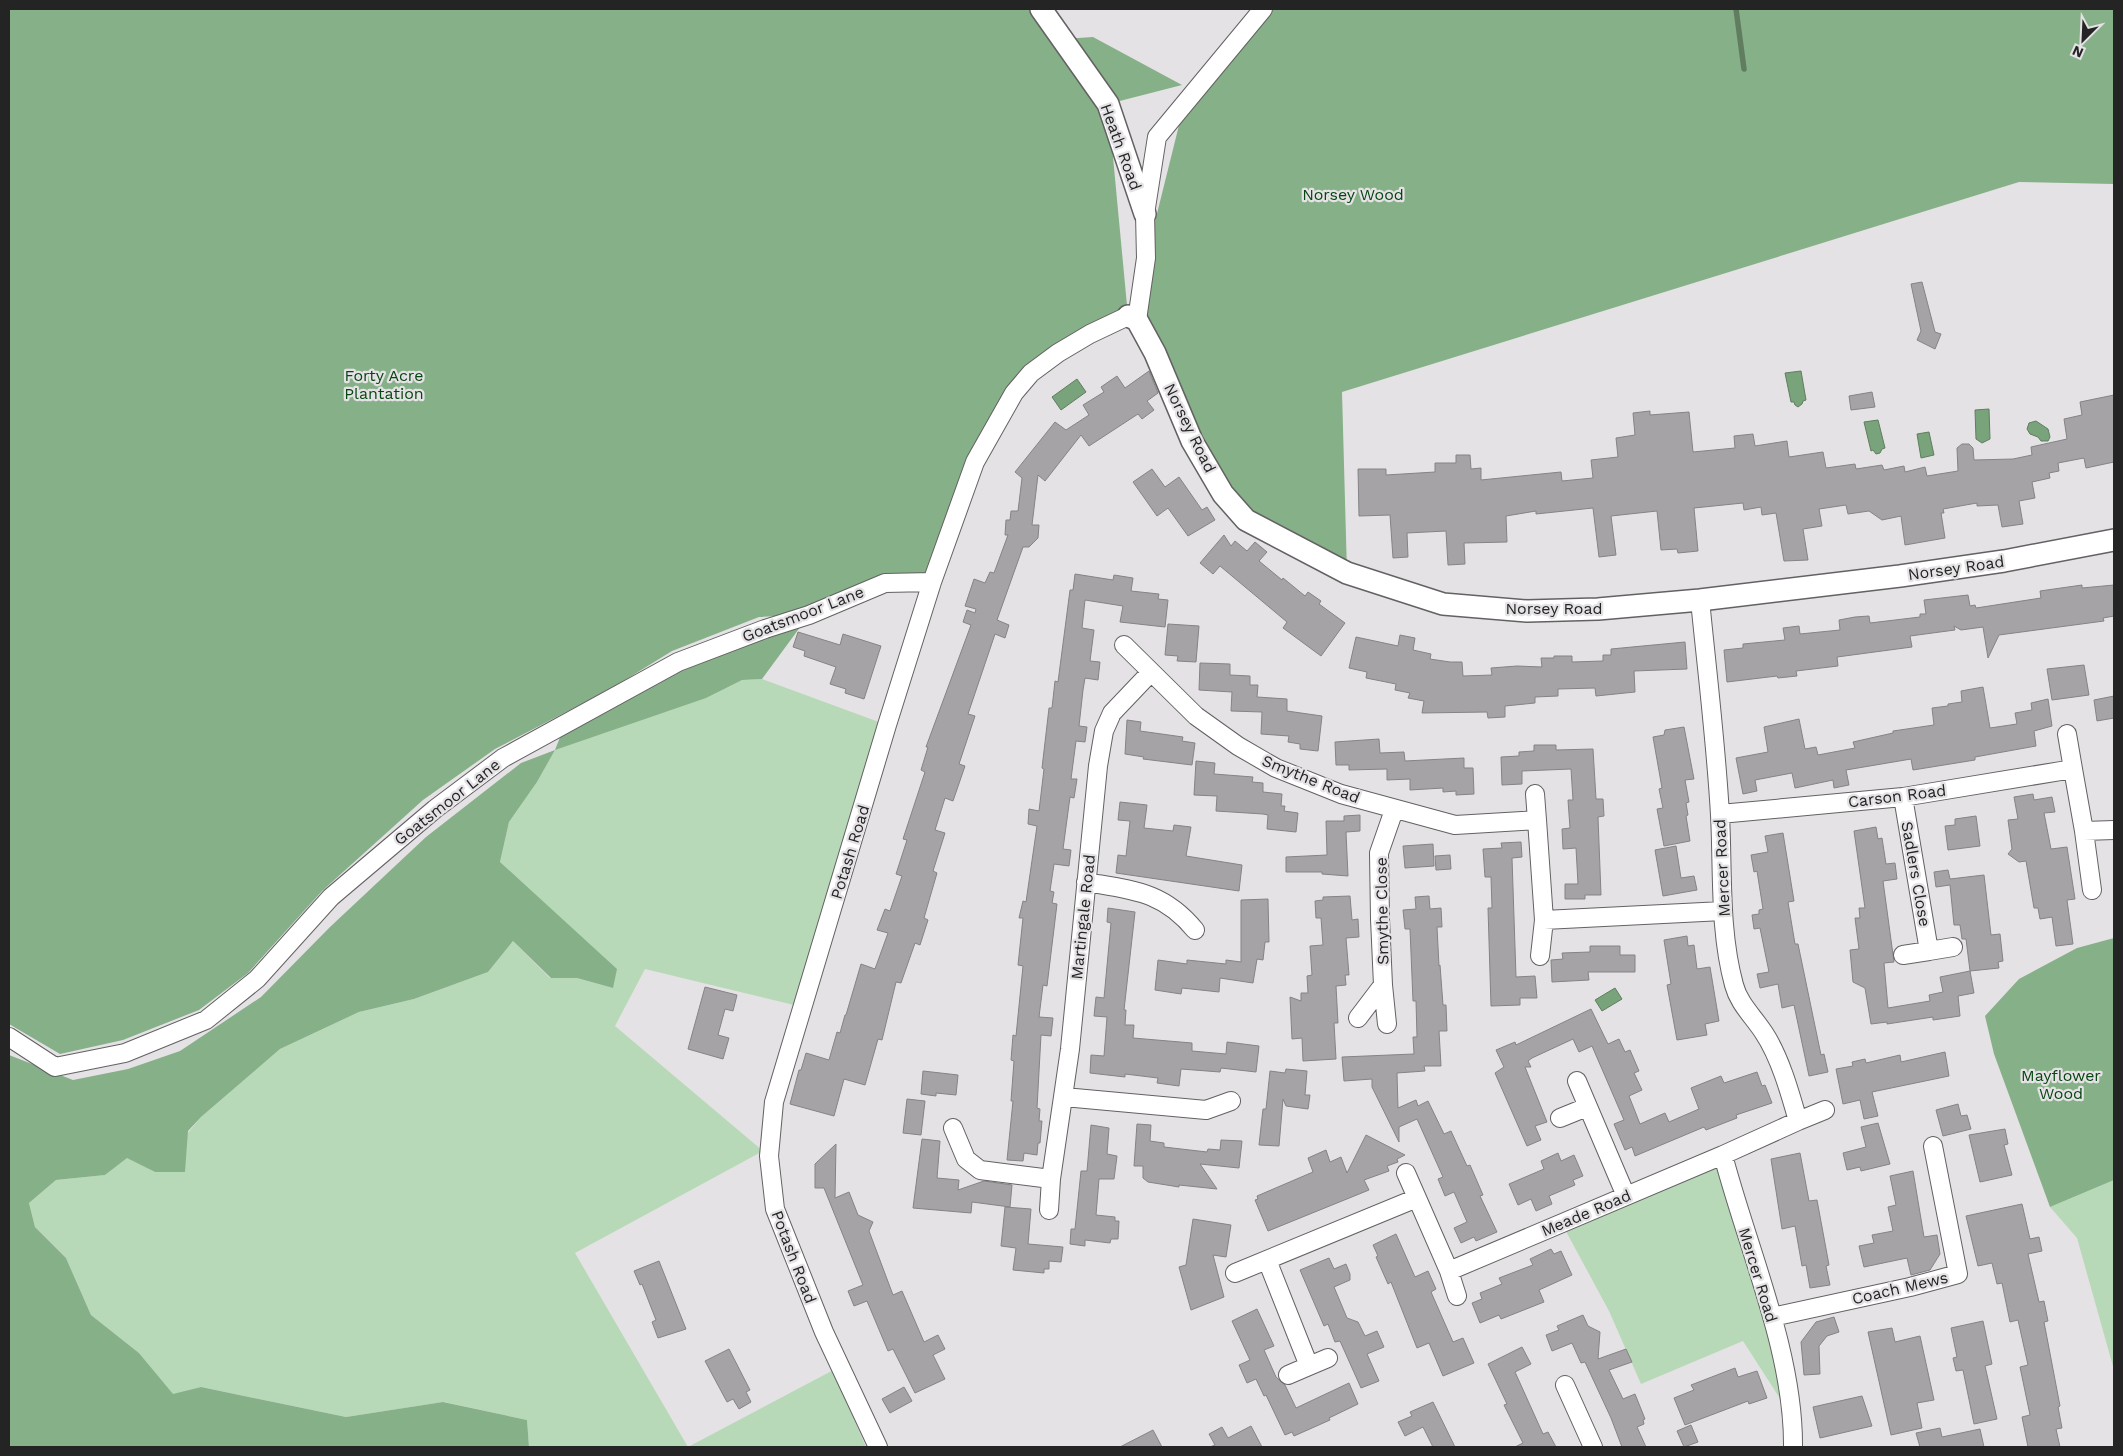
<svg xmlns="http://www.w3.org/2000/svg" width="2123" height="1456" font-family="'Work Sans',sans-serif">
<style>
.green{fill:#b8d9b8}
.forest{fill:#86b087}
.water{fill:#79a37a;stroke:#607d60}
.lines{fill:none;stroke-linecap:round;stroke-linejoin:round}
.stream{stroke:#607d60;stroke-width:5.5}
.building{fill:#a5a3a6;stroke:#858385}
.minor-casing{stroke:#636163;stroke-width:20}
.tertiary-casing{stroke:#636163;stroke-width:24}
.minor{stroke:#fff;stroke-width:18}
.tertiary{stroke:#fff;stroke-width:21}
.labels{text-anchor:middle;dominant-baseline:central;stroke-width:4.5;stroke-linejoin:round;paint-order:stroke}
.street-label{font-size:16px;fill:#242425;stroke:#e5e2e5}
.park-label{font-size:16px;fill:#064711;stroke:#e5e2e5}
</style>
<rect width="100%" height="100%" fill="#e5e2e5"/>
<path class="green" d="M762,679L887,725L802,1007L645,969L615,1026L763,1151L575,1253L688,1447L841,1366L850,1410L866,1447H529L527,1420L444,1402L346,1417L201,1387L173,1395L139,1353L91,1315L66,1258L35,1227L29,1203L56,1180L105,1175L127,1157L155,1172L201,1117L280,1049L359,1012L414,999L488,972L513,941L550,978H577L613,988L500,862L509,822L537,782L555,750L565,725L742,680Z
M1723,1155L1793,1415L1781,1400L1743,1341L1641,1384L1609,1311L1562,1224Z
M2114,1180V1370L2077,1238L2050,1207Z"/>
<path class="forest" d="M9,9H1041L1063,39L1093,37L1182,85L1108,104L1128,316L1031,373L975,462L932,582L885,583L809,615L762,679L742,680L706,698L555,750L537,782L509,822L500,862L617,969L613,988L577,978H551L513,941L488,972L414,999L359,1012L280,1049L201,1117L188,1131L185,1172H155L127,1158L105,1175L56,1180L29,1203L35,1227L66,1258L91,1315L139,1353L173,1394L201,1387L346,1417L443,1402L527,1420L529,1447H9V1055L73,1080L128,1069L180,1051L261,997L330,927L426,837L521,763L555,750L565,725L620,695L806,615L759,617L672,651L612,688L495,749L423,800L322,891L248,973L199,1010L123,1040L60,1054L9,1024Z
M1266,9H2114V184L2019,182L1342,392L1347,573L1223,494L1141,316L1146,258L1184,105Z
M2114,938V1180L2050,1207L1994,1054L1985,1016L2019,979L2077,948Z"/>
<path class="water" d="M1801,371L1806,400L1803,401L1802,404L1798,407L1795,405L1794,402H1791L1785,373Z
M1077,379L1086,392L1061,410L1052,397Z
M1989,409L1990,439L1982,443L1976,439L1975,410Z
M1878,420L1885,448L1882,449L1880,453L1876,454L1873,450L1871,451L1864,422Z
M2036,421L2048,429L2050,437L2048,441H2041L2038,437L2030,434L2027,429L2029,423Z
M1929,432L1934,455L1921,458L1917,434Z
M1615,988L1622,999L1602,1011L1595,1000Z"/>
<g class="lines">
<path class="stream" d="M1736,9L1744,69"/>
</g>
<path class="building" d="M1922,282L1935,332L1941,334L1935,349L1917,340L1921,331L1911,284Z
M1149,371L1158,393L1147,401L1154,410L1142,419L1138,414L1089,446L1081,435L1045,481L1038,475L1032,525H1039L1038,538L1029,547H1023L997,620L1009,625L1005,638L995,634L968,714L975,716L959,764L965,766L953,801L945,798L935,830L945,833L933,871L937,873L924,918L928,920L920,945L915,943L901,983L896,982L882,1040L878,1039L865,1085L844,1079L834,1116L790,1104L799,1070H801L806,1053L829,1060L837,1032L840,1033L845,1015H846L861,964L875,969L888,933L877,930L885,909L890,911L902,876L896,874L907,840L903,839L925,772L921,770L928,747H926L971,625L963,622L967,610L975,613L976,609L965,606L974,579L985,583L990,572L994,573L1008,535H1005L1006,520H1010L1011,511H1018L1022,478L1015,472L1055,422L1066,430L1089,415L1083,405L1104,392L1101,387L1117,376L1125,388Z
M1872,392L1875,407L1851,410L1849,396Z
M2114,395V462L2086,468L2084,458L2058,463L2059,471L2049,473L2050,478L2032,482L2035,498L2019,501L2023,524L2002,527L1998,505L1977,506V503L1943,509L1944,513H1941L1945,538L1905,545L1901,516L1882,520L1869,511L1848,514L1846,505L1819,509L1822,526L1803,529L1808,560L1784,561L1776,513L1762,515L1761,507L1744,510L1743,503L1694,508L1698,551L1678,553L1677,549L1661,550L1657,511L1611,516L1616,555L1599,557L1593,508L1536,514V511L1506,516L1507,542L1464,543L1465,564L1448,565L1446,531L1407,533L1408,557L1393,558L1390,515L1359,516L1358,469H1386V475L1435,472V463H1456V455H1470L1471,469L1481,468V480L1561,472L1562,481L1593,478L1591,460L1618,457L1616,438L1635,435L1633,413L1650,411V415L1689,412L1693,452L1735,448L1734,436L1753,434L1755,446L1787,441L1789,457L1823,452L1826,468L1855,464L1856,469L1882,465L1884,470L1904,466L1905,472L1925,467L1927,476L1958,471L1957,448L1962,444H1969L1973,448L1974,460L2013,459L2032,455L2031,447L2067,439L2064,419L2082,415L2080,402Z
M1152,469L1165,487L1179,477L1202,510L1207,507L1215,520L1188,536L1168,508L1157,516L1133,482Z
M1224,535L1231,546L1235,541L1247,551L1255,542L1267,552L1259,561L1282,580L1283,578L1305,596L1308,592L1321,601L1319,604L1345,623L1321,656L1283,628L1287,622L1220,566L1213,574L1200,563Z
M1075,574L1113,580L1114,575L1133,578L1131,591L1159,594L1158,599L1168,600L1165,627L1120,622L1123,606L1085,600L1082,628L1094,630L1090,661L1100,662L1098,680L1085,678L1083,690L1079,726L1087,727L1085,742L1076,741L1071,779H1077L1074,798L1070,797L1063,849L1071,850L1069,866L1054,864L1050,891L1054,892L1052,903L1057,904L1047,986L1043,985L1039,1017L1053,1018L1051,1036L1041,1035L1037,1108L1040,1109L1039,1121H1042L1040,1143H1038L1037,1155L1024,1153L1023,1161L1007,1160L1013,1101H1011L1014,1061L1011,1060L1013,1035L1016,1036L1023,966L1018,965L1023,918H1019L1023,901L1026,902L1037,826L1028,824L1029,809L1039,811L1044,769L1042,768L1049,708H1052L1055,681L1058,682L1070,590H1073Z
M2082,585V588L2114,585V616L2103,618L2104,621L1999,635L1988,658L1983,627L1961,630L1954,626L1955,630L1910,636L1912,647L1837,657L1838,666L1796,671L1797,676L1778,678L1777,676L1727,682L1724,650L1743,648V644L1785,640L1783,628L1799,626L1800,634L1840,630L1839,620L1855,617L1869,616L1870,623L1920,617V614H1926L1924,600L1968,595L1970,606L1975,605L1976,608L2041,598L2040,591Z
M1168,624L1199,626L1196,662L1177,661L1178,656L1165,655Z
M798,632L840,645L843,634L881,646L864,699L845,693L846,689L830,684L836,667L804,656L805,651L793,647Z
M1400,635L1415,638L1413,650L1431,654L1430,659L1450,662H1462L1463,676L1492,675L1491,668L1517,666L1542,667L1541,658H1554V656H1572V662L1603,661V655H1611V649L1685,642L1687,669L1634,671L1635,692L1596,696L1595,688L1558,689V696L1535,697V703L1505,706V717L1488,718L1487,712L1422,713L1424,701L1408,698L1410,693L1395,690L1396,684L1366,678L1367,672L1349,668L1356,637L1398,646Z
M1200,663L1230,664V675L1250,676V685H1258L1257,697L1287,699V711L1322,716L1318,751L1300,749V744L1288,742L1289,736L1261,734L1262,712L1231,711L1232,692L1199,690Z
M2084,665L2089,695L2052,700L2047,669Z
M1983,687L1990,728L2017,724L2015,713L2032,710L2031,703L2048,699L2052,726L2034,731L2036,746L1975,757V760L1913,770L1911,759L1846,770L1849,785L1834,788L1833,780L1795,788L1792,773L1755,780L1757,791L1743,794L1736,758L1768,752L1764,727L1799,719L1805,749L1816,747L1818,755L1855,748L1853,742L1893,733V731L1934,725L1932,708L1948,706V704L1962,702L1961,691Z
M2114,696V718L2097,721L2094,700Z
M1127,720L1141,722L1140,731L1183,737L1182,741L1195,743L1192,765L1143,759L1144,757L1125,754Z
M1684,727L1694,779L1685,780L1689,802L1686,803L1688,815L1686,816L1690,841L1664,846L1657,809L1663,808L1659,789L1662,788L1653,737L1664,735L1665,730Z
M1379,739L1380,753L1404,752L1405,761L1464,758V768H1473L1474,794L1456,795V791L1443,792V788L1410,790V779L1387,780V769L1349,770V765H1336L1335,742Z
M1534,745H1556V750L1593,749L1596,799H1603L1604,816L1598,817L1601,895H1585V899H1565V884H1578L1576,848L1563,849L1562,829L1570,828L1568,800H1573L1571,769L1522,771V784L1502,785L1501,757L1519,756V752L1534,751Z
M1196,761L1215,763L1214,774L1253,777L1252,782L1263,783V792L1282,794L1281,806H1285L1284,811L1298,813L1296,832L1267,829L1268,815L1263,814L1216,811L1217,796L1194,795Z
M2033,794L2034,800L2052,797L2055,812L2044,813L2051,849L2067,847L2075,899L2067,900L2073,944L2056,946L2052,917L2040,919L2038,908H2034L2026,861L2019,862L2008,854L2012,849L2008,820L2018,819L2014,797Z
M1120,802L1147,805L1144,828L1173,831L1174,825L1191,827L1186,856L1242,865L1239,891L1116,873L1118,855L1126,856L1130,821L1118,820Z
M1360,815V831L1346,832L1348,876L1322,874V872H1286V857L1327,855L1326,821H1344V816Z
M1976,816L1980,846L1948,850L1945,826L1955,825V819Z
M1876,827L1878,839L1882,838L1886,864L1895,863L1897,879L1883,881L1894,962L1884,963L1888,1008L1930,1001L1929,995L1943,992L1940,977L1970,971L1974,993L1958,996L1960,1016L1933,1020V1017L1887,1024V1022L1871,1024L1865,988L1853,982L1850,950L1859,949L1855,918H1860L1859,908H1865L1854,831Z
M1783,833L1794,901L1788,902L1795,944H1798L1821,1055L1824,1054L1828,1072L1809,1076L1794,1005L1782,1008L1778,984L1760,988L1757,974L1769,972L1760,928L1754,929L1752,915L1759,914V910L1763,909L1757,871L1754,872L1751,855L1768,852L1765,836Z
M1521,842L1522,857L1512,858L1516,977L1535,976L1537,998H1520V1005L1491,1006L1488,908H1492L1491,877H1485L1483,849L1502,848L1501,843Z
M1433,844L1434,866L1405,868L1403,846Z
M1676,846L1681,878L1694,876L1697,890L1663,896L1655,850Z
M1450,855L1451,869L1436,870L1435,856Z
M1948,870L1950,879L1984,875L1991,935L2000,934L2003,961L1998,962L1999,968L1970,971L1966,939H1962L1960,925H1954L1950,885L1936,887L1934,872Z
M1350,896L1352,920L1358,919L1359,937L1346,938L1349,975H1345L1346,985L1336,986L1338,1023H1334L1336,1059L1303,1061L1302,1038L1292,1039L1290,997L1301,1001V993H1308L1307,976L1312,975L1310,946L1323,945L1321,918H1316L1315,901L1323,900V897Z
M1429,896L1430,909L1441,908L1442,927H1437L1439,966L1440,965L1443,1005H1446L1447,1031H1439L1441,1066H1424L1425,1071L1397,1073L1398,1108L1416,1100L1418,1106L1428,1101L1444,1134L1451,1131L1467,1166L1470,1165L1483,1195L1480,1196L1497,1232L1476,1241L1474,1237L1461,1243L1454,1228L1467,1222L1454,1192L1445,1196L1438,1179L1443,1177L1417,1119L1399,1127V1142L1372,1087V1079L1344,1081L1342,1057L1414,1054L1413,1037H1417L1416,1001H1413L1410,929H1405L1403,910L1416,909L1415,897Z
M1268,899L1269,942H1265L1263,960L1257,959L1253,983L1220,978L1219,992L1182,988L1181,994L1155,990L1158,960L1187,964V960L1226,964V960L1241,962V900Z
M1108,908L1135,912L1124,1010H1126L1125,1025H1134L1133,1038L1192,1043V1051L1226,1054L1227,1042L1259,1046L1256,1072L1221,1068L1220,1072L1181,1069L1179,1086L1157,1083L1158,1078L1125,1074V1077L1090,1073L1091,1055L1104,1056L1107,1017L1094,1016L1096,997L1104,998L1111,923L1107,922Z
M1687,936L1688,946L1694,945L1697,969L1710,967L1719,1021L1705,1024L1707,1035L1677,1040L1667,985L1671,984L1664,940Z
M1590,946H1620V955H1635V972H1588L1589,980L1552,982L1551,960L1563,959L1562,953L1590,952Z
M705,987L737,995L733,1011L725,1009L718,1035L729,1038L723,1059L688,1049Z
M1591,1009L1608,1044L1619,1039L1625,1052L1630,1050L1639,1071L1634,1073L1642,1090L1629,1096L1640,1124L1665,1113L1669,1122L1699,1109L1691,1088L1721,1076L1724,1083L1757,1072L1762,1086L1765,1085L1772,1103L1736,1115L1737,1118L1706,1130L1704,1127L1635,1156L1632,1147L1625,1150L1614,1124L1624,1120L1592,1046L1579,1052L1573,1039L1532,1058L1528,1061L1531,1067H1525L1547,1122L1535,1126L1541,1140L1527,1146L1495,1073L1504,1067L1496,1050L1515,1042L1516,1045Z
M1945,1052L1949,1076L1872,1092L1878,1116L1864,1119L1860,1100L1843,1104L1836,1069L1853,1066L1852,1062L1865,1059L1866,1063L1900,1055L1901,1062Z
M1286,1069L1307,1071L1305,1095H1310L1308,1109L1286,1106L1283,1099L1279,1146L1259,1145L1263,1109H1266L1270,1071L1285,1073Z
M923,1071L958,1075L956,1095L936,1093V1096L921,1094Z
M907,1099L925,1101L921,1135L903,1133Z
M1958,1104L1961,1116L1967,1115L1971,1129L1943,1136L1936,1110Z
M1878,1123L1890,1164L1861,1171L1860,1167L1847,1170L1843,1153L1866,1147L1861,1127Z
M1137,1124L1151,1125L1150,1141L1164,1143V1147L1207,1152L1208,1149L1220,1150L1221,1140L1242,1141L1239,1168L1200,1164L1217,1189L1179,1185V1187L1148,1182L1143,1178V1166H1134Z
M1091,1125L1109,1128L1107,1154L1117,1156L1114,1179H1099L1096,1215L1115,1217V1221H1119L1118,1239H1111L1110,1243L1085,1240V1246L1070,1244L1071,1229H1075L1081,1171H1087Z
M2005,1129L2008,1144L2004,1145L2012,1175L1980,1182L1969,1135Z
M1366,1135L1405,1155L1397,1159L1398,1162L1387,1166L1389,1171L1364,1180L1369,1190L1268,1231L1255,1200L1258,1199L1257,1196L1313,1172L1308,1158L1326,1150L1330,1162L1341,1157L1347,1173Z
M922,1139L940,1141L937,1178L959,1180L958,1190L984,1181L1012,1185L1010,1207L972,1202L971,1213L913,1208Z
M836,1144L835,1198L849,1192L858,1215L873,1222L869,1231L893,1295L902,1291L924,1342L938,1335L945,1349L933,1355L945,1379L915,1393L893,1349L888,1351L867,1301L854,1306L848,1291L863,1285L824,1188H815V1164Z
M1558,1153L1561,1161L1574,1155L1583,1176L1573,1180L1575,1185L1549,1196L1552,1204L1536,1211L1531,1199L1518,1205L1509,1184L1544,1169L1541,1161Z
M1800,1153L1809,1201L1817,1200L1829,1265L1826,1266L1830,1285L1810,1288L1806,1265L1802,1266L1795,1226L1782,1229L1771,1159Z
M1913,1171L1924,1237L1937,1235L1940,1254L1930,1270L1911,1275L1907,1258L1864,1267L1859,1246L1874,1243L1872,1235L1893,1231L1888,1207L1896,1205L1890,1176Z
M2022,1204L2030,1239L2039,1237L2042,1251L2028,1254L2039,1302L2044,1301L2048,1321L2044,1322L2060,1406L2058,1407L2062,1428L2056,1429L2060,1447H2028L2022,1417L2030,1415L2020,1367L2028,1365L2018,1320L2010,1322L2002,1283L1997,1284L1992,1263L1978,1266L1966,1216Z
M1005,1207L1031,1209L1028,1244L1063,1247L1061,1262L1049,1261V1269H1044V1273L1013,1270L1016,1248L1001,1246Z
M1193,1219L1231,1225L1226,1257L1213,1255L1224,1297L1191,1310L1179,1267L1186,1265Z
M1396,1234L1415,1277L1428,1271L1436,1289L1431,1292L1453,1342L1463,1338L1474,1363L1443,1376L1429,1343L1417,1348L1391,1282L1388,1284L1376,1257L1378,1256L1373,1245Z
M1551,1249L1554,1254L1561,1251L1572,1275L1539,1290L1544,1302L1501,1319L1499,1315L1480,1323L1472,1303L1482,1299L1480,1293L1502,1284L1499,1278L1533,1265L1530,1259Z
M1329,1258L1334,1269L1346,1264L1350,1274V1280L1334,1287L1347,1318L1358,1322L1365,1336L1377,1331L1384,1347L1367,1354L1379,1381L1361,1388L1340,1341L1335,1342L1328,1324L1324,1326L1300,1270Z
M659,1261L686,1329L658,1338L652,1322L656,1320L642,1284L640,1285L634,1271Z
M1257,1309L1274,1346L1264,1350L1276,1377L1285,1385L1296,1408L1349,1383L1358,1404L1329,1418L1330,1420L1294,1436L1292,1432L1285,1435L1266,1395L1264,1396L1256,1379L1247,1383L1239,1365L1250,1360L1232,1321Z
M1583,1315L1588,1326L1600,1332L1598,1359L1626,1349L1632,1362L1609,1370L1623,1399L1635,1394L1645,1419L1643,1420L1644,1424L1637,1427L1646,1447H1622L1611,1418L1585,1362L1581,1363L1572,1343L1552,1351L1546,1335L1559,1330L1557,1326Z
M1834,1317L1839,1332L1827,1336L1819,1346L1820,1374L1804,1375L1801,1342L1816,1322Z
M1983,1321L1992,1364L1985,1366L1997,1419L1974,1424L1963,1370L1956,1371L1953,1358L1957,1357L1951,1328Z
M1892,1328L1895,1342L1920,1336L1934,1400L1917,1403L1922,1428L1891,1435L1868,1332Z
M1522,1347L1531,1364L1515,1372L1543,1434L1548,1432L1556,1447H1515L1523,1443L1504,1405L1507,1404L1488,1364Z
M729,1349L750,1390L746,1392L751,1402L739,1409L733,1399L727,1402L705,1361Z
M1735,1368L1738,1377L1757,1371L1767,1398L1749,1404L1748,1401L1685,1425L1674,1398L1694,1390L1691,1385Z
M904,1387L912,1401L890,1413L882,1399Z
M1862,1396L1872,1426L1820,1438L1813,1407Z
M1433,1402L1455,1447H1433L1423,1427L1405,1436L1398,1422L1412,1416L1410,1412Z
M1691,1425L1698,1442L1684,1447L1677,1431Z
M1251,1426L1262,1447H1210L1215,1445L1209,1434L1222,1427L1228,1438Z
M1940,1428L1942,1437L1980,1429L1984,1447H1920L1916,1433Z
M1153,1430L1162,1447H1120Z"/>
<g class="lines">
<g class="minor-casing">
<path id="minor" d="M1137,320L1146,258L1145,214L1157,137L1263,9
M1700,600C1707,671 1716,743 1720,815C1723,871 1719,930 1734,985C1739,1004 1753,1016 1764,1033C1780,1057 1790,1093 1798,1121L1723,1155C1747,1247 1794,1352 1793,1447
M1124,645L1196,716L1238,746L1276,768L1341,794L1455,825L1537,820L1544,920L1723,911
M2067,734L2073,769
M1535,794L1537,820
M1903,797L1929,951L1953,947
M1720,814L1903,797L2073,769L2084,831L2114,830
M2084,831L2092,890
M1086,882C1132,890 1163,891 1195,930
M1903,955L1929,951
M1540,956L1544,920
M1383,985L1387,1024
M1358,1018L1383,985L1380,919L1379,853L1394,810
M9,1037L55,1067L125,1053L206,1020L257,979L331,897L435,809L503,758L678,662L765,629L809,615L885,583L932,582
M1577,1081L1626,1196
M1064,1097L1206,1110L1231,1101
M1560,1118L1587,1107
M1798,1121L1825,1110
M953,1128L966,1159L980,1170L1051,1179
M1406,1173L1417,1198
M1049,1210L1051,1179L1070,1049L1098,766L1104,731L1112,713L1151,672
M1267,1260L1309,1366L1288,1375
M1449,1271L1457,1296
M1235,1273L1417,1198L1449,1271L1723,1155
M1772,1317L1910,1287L1958,1274L1933,1146
M1309,1366L1328,1358
M1565,1385L1593,1447
M878,1447L824,1332L775,1209L769,1156L774,1102L887,725L932,582L975,462L1014,393L1031,373L1058,353L1090,334L1128,316"/>
</g>
<g class="tertiary-casing">
<path id="tertiary" d="M1041,9L1108,104L1145,214
M1128,316L1137,320L1155,353L1192,441L1223,494L1246,520L1347,573L1443,604L1527,611L1598,609L1700,600L1900,576L2004,561L2114,540"/>
</g>
<use href="#minor" class="minor"/>
<use href="#tertiary" class="tertiary"/>
</g>
<g class="labels">
<g class="street-label">
<text transform="translate(1121 147) rotate(70)">Heath Road</text>
<text transform="translate(1190 428) rotate(64)">Norsey Road</text>
<text transform="translate(1956 568) rotate(-8)">Norsey Road</text>
<text x="1554" y="608">Norsey Road</text>
<text transform="translate(803 614) rotate(-21)">Goatsmoor Lane</text>
<text transform="translate(1311 779) rotate(22)">Smythe Road</text>
<text transform="translate(1897 796) rotate(-7)">Carson Road</text>
<text transform="translate(447 802) rotate(-38)">Goatsmoor Lane</text>
<text transform="translate(850 852) rotate(-73)">Potash Road</text>
<text transform="translate(1722 868) rotate(-93)">Mercer Road</text>
<text transform="translate(1916 874) rotate(80)">Sadlers Close</text>
<text transform="translate(1382 911) rotate(-91)">Smythe Close</text>
<text transform="translate(1083 917) rotate(-84)">Martingale Road</text>
<text transform="translate(1586 1213) rotate(-23)">Meade Road</text>
<text transform="translate(794 1257) rotate(69)">Potash Road</text>
<text transform="translate(1758 1275) rotate(73)">Mercer Road</text>
<text transform="translate(1900 1288) rotate(-13)">Coach Mews</text>
</g>
<g class="park-label">
<text x="1353" y="194">Norsey Wood</text>
<text x="384" y="375">Forty Acre<tspan x="384" dy="18">Plantation</tspan></text>
<text x="2061" y="1075">Mayflower<tspan x="2061" dy="18">Wood</tspan></text>
</g>
</g>
<rect width="2123" height="1456" fill="none" stroke="#242425" stroke-width="20"/>
<g transform="translate(2083 40) rotate(204)" stroke="#e5e2e5" stroke-width="4" paint-order="stroke">
<path d="M0-4L9 19L0 12L-9 19Z" fill="#242425"/>
<text y="-8" font-size="14" font-weight="bold" text-anchor="middle" fill="#242425">N</text>
</g>
</svg>
